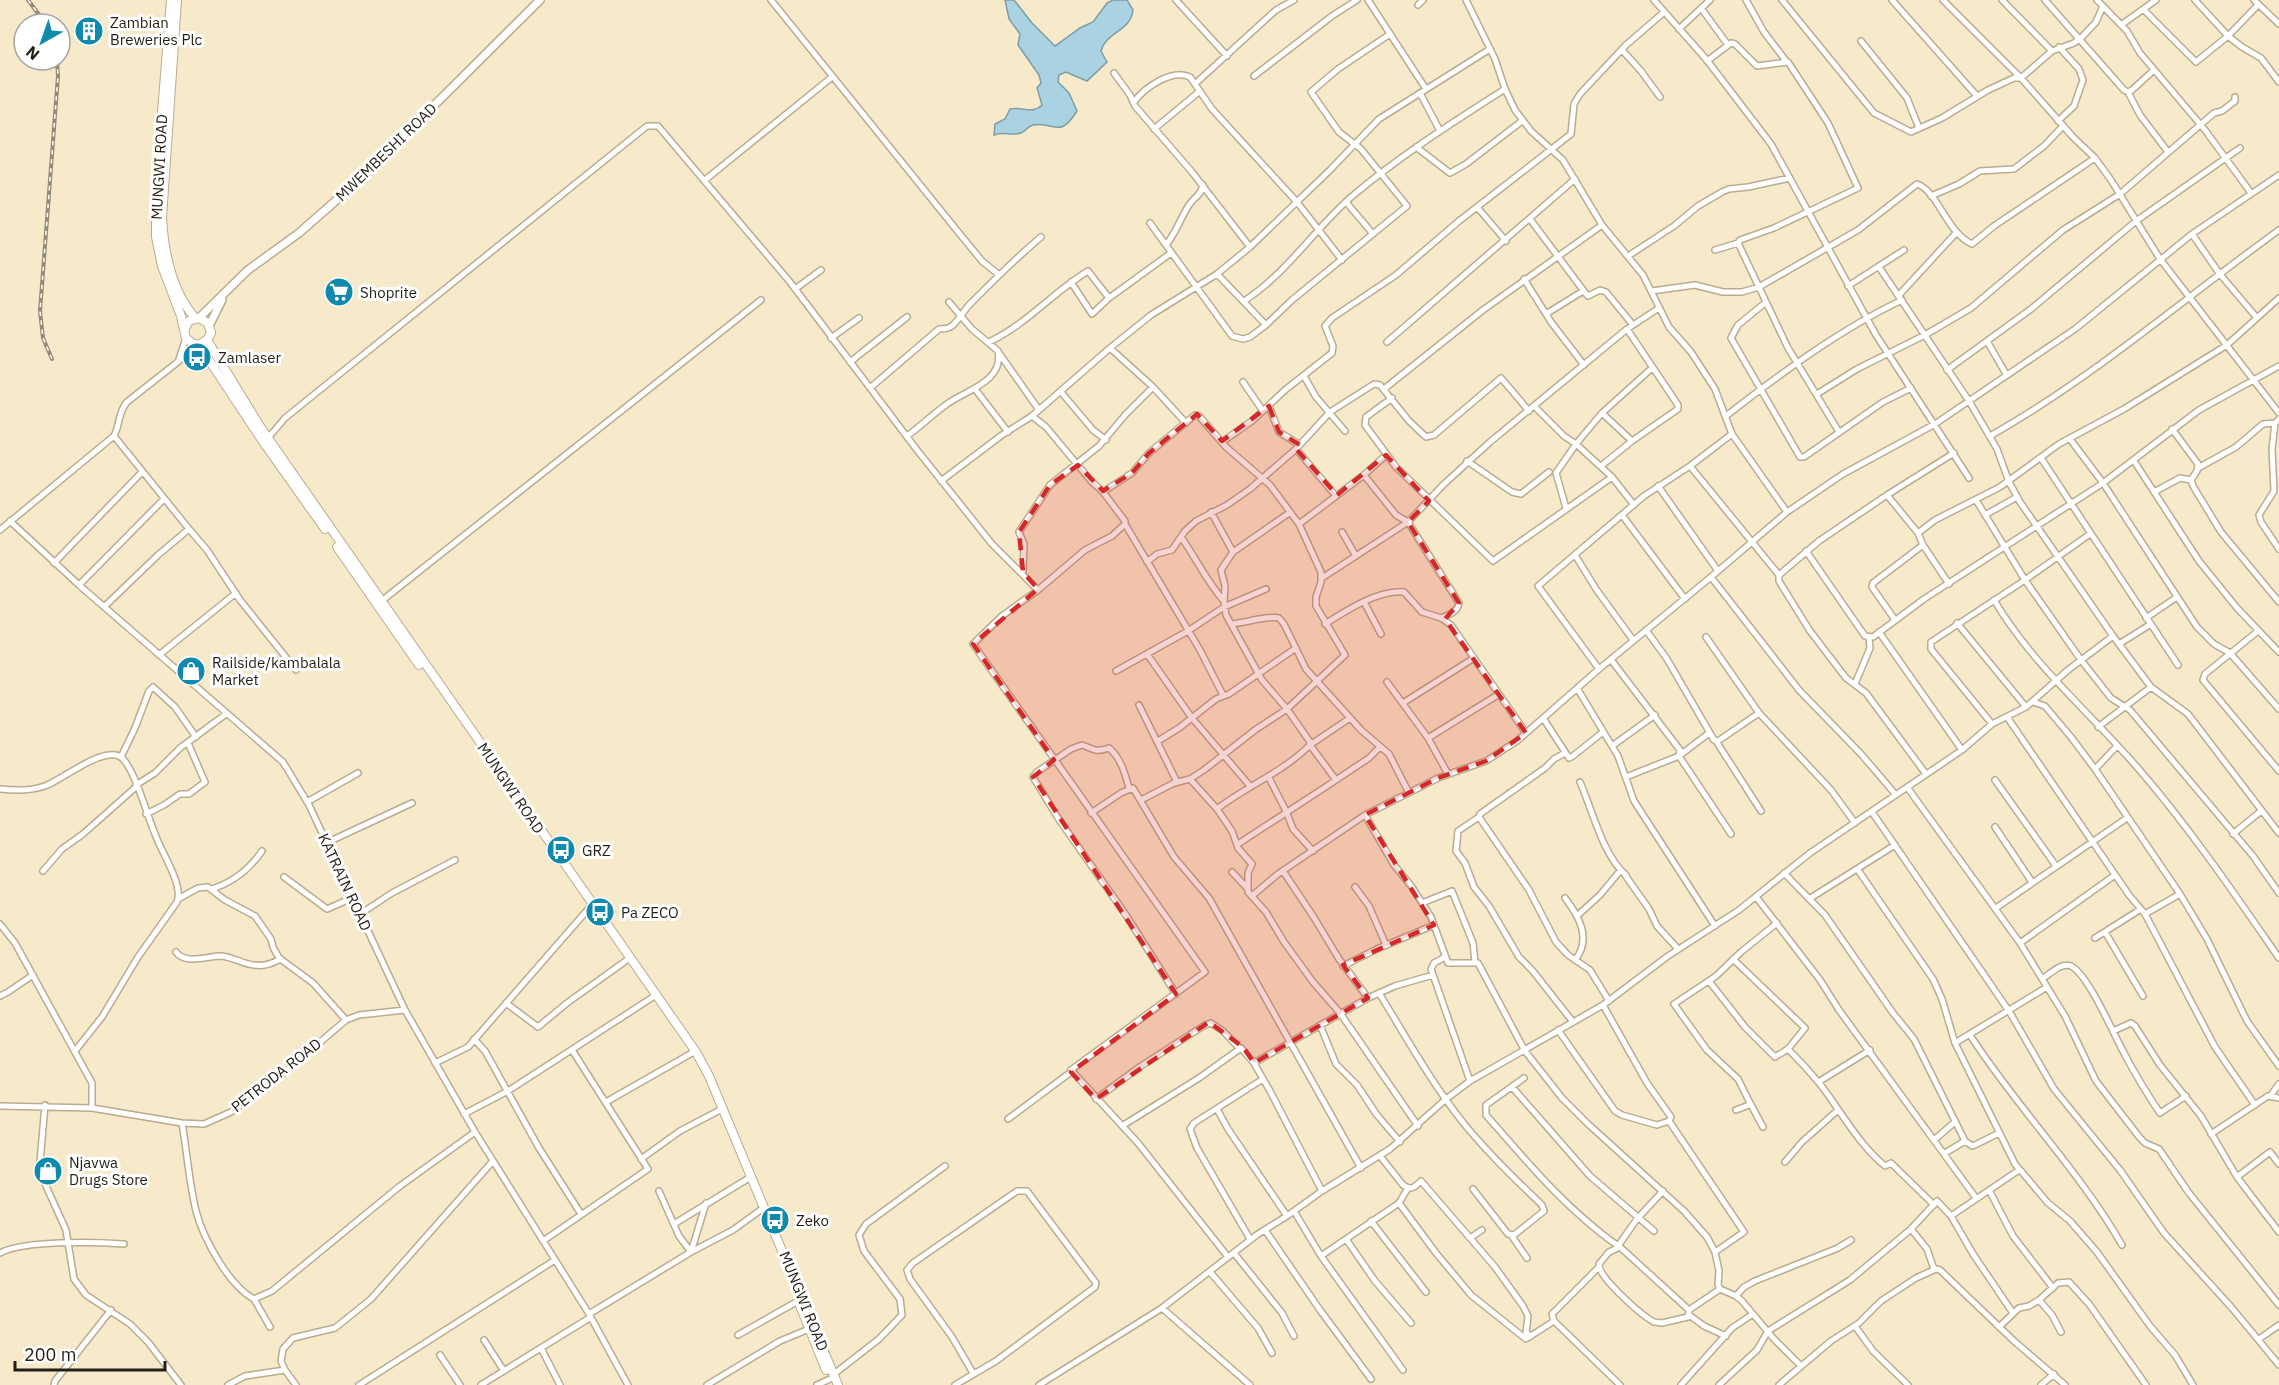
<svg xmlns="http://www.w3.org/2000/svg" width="2279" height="1385" font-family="'IBM Plex Sans',sans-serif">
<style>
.water{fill:#a9d2e2;stroke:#819ca4;stroke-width:1.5}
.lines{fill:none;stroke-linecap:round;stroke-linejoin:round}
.minor-casing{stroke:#b9ac8f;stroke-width:8}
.tertiary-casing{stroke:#b9ac8f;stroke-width:10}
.secondary-casing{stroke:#b9ac8f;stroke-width:10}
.minor{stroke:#fff;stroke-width:5}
.tertiary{stroke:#fff;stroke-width:7}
.secondary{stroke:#fff;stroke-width:8}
.rail-casing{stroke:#948a75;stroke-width:4}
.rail{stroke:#fff;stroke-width:1.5;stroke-dasharray:4.5;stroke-linecap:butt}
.marked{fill:#d62828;fill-opacity:0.2;stroke:#d62828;stroke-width:4.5;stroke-dasharray:12 8;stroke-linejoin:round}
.labels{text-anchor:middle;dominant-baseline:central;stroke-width:6;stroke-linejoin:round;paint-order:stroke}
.poi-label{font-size:15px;fill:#241f14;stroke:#fff;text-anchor:start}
.street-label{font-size:15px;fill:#241f14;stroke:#fff}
</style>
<rect width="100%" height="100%" fill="#f7eacb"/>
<path class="water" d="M1005,0H1014L1032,23L1055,46L1080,28L1093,22L1107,3L1113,0H1127L1133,10C1131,31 1106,32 1101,51L1107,62L1087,81L1066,72L1059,75L1058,82L1069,93L1077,111C1059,140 1055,121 1033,125C1028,126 1026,131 1021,133C1013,136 1003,131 994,135L995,124L1005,119L1010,109C1022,106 1032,115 1042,105L1037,88L1041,83L1039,75L1018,45L1020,34L1009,19Z"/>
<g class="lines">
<g class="minor-casing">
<path id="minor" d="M771,0L959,233L982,261L998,274
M1176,0L1227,56
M1368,0L1426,89
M1466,0L1495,59L1505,89L1515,110L1531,131L1563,160L1602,225L1643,275L1669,327L1691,352L1715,389L1732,434L1787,512
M1654,0L1706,59L1771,144L1876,335L1969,478
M1746,0L1764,32L1786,61
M1782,0L1874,113L1911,132L1942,118L1988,90L2014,78H2021L2052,51L2074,43L2082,37L2096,22L2103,6
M1892,0L1977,96
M1943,0L2021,78L2073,137L2095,158L2111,180L2160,259L2279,413
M2002,0L2052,51
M2045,0L2124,90L2128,92L2132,90L2154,70
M2097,0L2127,31L2140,53L2205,130L2251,193
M2195,0L2228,36L2242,47L2261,58L2279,82
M2254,0L2279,24
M1418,5L1423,0
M1701,8L1728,45
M2144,10L2196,62L2228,36L2258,5
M2121,25L2156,0
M1679,29L1710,0
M1861,41L1907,98L1919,128
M1622,50L1641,71L1660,97
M1707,61L1731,43L1735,44L1757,66L1788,62L1828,123L1858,188L1774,228L1740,240L1738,243L1788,348L1839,432
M1114,73L1130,95L1135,106L1192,172L1250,247
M1254,76L1332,16L1357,0
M1196,83L1276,10L1294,0
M2128,92L2140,115L2168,152
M1420,93L1440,131
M1134,102C1144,88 1172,68 1190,77L1212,109L1297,202L1342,260
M2058,121L2074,106L2083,80L2079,69L2059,47
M1154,129L1200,91
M1416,147L1450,173L1466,164L1522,121
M705,180L832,77
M1931,196L1959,184L1980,171L2014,169L2044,146L2063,126
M1346,202L1373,234
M1477,207L1506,241
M1530,219L1586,294L1588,296L1600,290L1606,292L1633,325
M1150,223L1232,336L1243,339L1250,337L1266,325L1292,300L1407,206L1361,149L1339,132L1311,92L1338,69L1390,34
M2192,234L2219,273L2257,318
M1166,245C1176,233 1180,219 1189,205C1194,197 1201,196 1203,185
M1715,250L1738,243
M1628,256L1674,226L1698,206L1722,192L1729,189L1748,187L1790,178
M1879,267L1969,401L1997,449L2009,482L2020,502L2113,636L2151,687L2188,714L2279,833
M1217,274L1266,325
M1524,279L1551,322L1584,365
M1071,282L1092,314L1109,298L1171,253
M1848,286L1904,250
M795,289L821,270
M1652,291L1695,285L1723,292H1742L1759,287L1858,230L1917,184C1938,191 1946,232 1972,244L1994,226L2095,158
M1899,295L1956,233
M1244,301C1286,274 1313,231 1350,198C1398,157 1452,123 1505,89
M1765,303L1738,325L1731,338L1800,457H1804L1883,402L1911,388
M1546,314L1583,291
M831,338L859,318
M1987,341L2006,374
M989,342C1026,325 1053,292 1088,271L1109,298
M1387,342L1575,179
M999,353L1039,410
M179,359L186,338
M850,362L907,317
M1947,370L2031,309L2136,221L2240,148
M1304,376L1316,397L1345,431
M1243,382L1263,411
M870,388L939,329C943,329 948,329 952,326C960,319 965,308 973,301C995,279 1017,257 1041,237
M975,389L1008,432
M1384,389L1483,310L1602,225
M1061,392L1093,430L1106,440
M1817,394L1857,369L1925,335L1971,308L2063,230L2120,194L2214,113L2222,111L2235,101V97
M1392,398L1366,417L1365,425L1396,467L1493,561L1612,477L1576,444L1602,413L1652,368
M1269,406L1279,432L1300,445
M1534,406L1564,436L1576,444L1556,473L1566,508
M1602,413L1632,441
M1032,416L1046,427L1091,481L1103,492L1125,521V524L1112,536L1085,550L1038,590L1002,616L973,644L1205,972L1071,1070L1138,1143L1228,1257
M1726,416C1780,374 1839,330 1902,300
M1186,423L1153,387L1110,348L1151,315L1217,274L1250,247L1329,171L1379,119L1490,49
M2275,423L2272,449L2274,491L2259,515L2261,522L2279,549
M2172,429L2198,464L2197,471L2191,480L2193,486L2221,532L2279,602
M114,436L189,529
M907,436C921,426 933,414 947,404C966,390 1004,382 998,351L972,329L949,302
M1990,436C2093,378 2183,299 2279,230
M268,438L285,418L647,126H658L790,282L917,450L992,544L1038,590
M2070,439L2103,483L2197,627L2214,644L2230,653L2279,709
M1222,442L1252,421L1285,390L1332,353L1333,346L1325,326L1332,318L1396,275L1459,221L1571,134L1574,104L1580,94L1626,45L1663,13
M1296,449L1336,496
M2041,458L2178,665
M1467,461L1512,492L1521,494L1549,472
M2134,461L2199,561L2237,608L2279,652
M1601,466L1632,441L1678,409V405L1627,329
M1690,466L1779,575V581L1810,631L1846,678L1866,693L1926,774
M2198,468L2236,447L2263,424L2275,423L2279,419
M1364,475L1396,515L1408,522L1443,485L1490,442L1627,329L1659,308
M1612,477L1634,505
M941,481L1002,435L1032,416L1110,348
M1658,486L1718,571
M1103,492L1132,473L1149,453L1195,415L1199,416L1226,447L1270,485L1299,524L1321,572V582L1316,597V606L1345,655L1287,709L1255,730L1204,770L1190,779L1174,783L1141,800
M2154,492L2180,478L2191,480
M1976,500L2025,580L2081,660L2111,698L2130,710L2253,856L2279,893
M1211,512L1233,552
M1622,515L1685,599
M1985,515L2017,497
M10,521L79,585L283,762L309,805L405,1010L475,1132L589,1314L628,1385
M1125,524L1200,650L1223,695
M1299,524L1364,475L1386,455
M0,530L114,436C120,425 118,412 127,402L179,361L195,345
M1342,532L1356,556
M1918,533L1935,520L2000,487L2059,444L2124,409L2227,345L2279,298
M1181,537C1196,558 1207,582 1224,601
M1806,551L1865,636L1873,637L1924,599L2103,483L2199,410L2279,366
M1575,555L1596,589L1633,640
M1147,562L1157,554L1172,550L1185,531L1196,521L1227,505L1250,489L1296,449L1330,412L1374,384L1380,385L1409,421L1426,437L1434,435L1501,378L1529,411
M54,563L142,472
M1023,572L1024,544L1019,532L1050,485L1099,446L1126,414L1153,387
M1779,575L1819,541L1887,495
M1711,577L1799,690L1861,754L1896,795
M1322,578L1408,522L1459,603C1458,612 1448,615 1441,618
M1949,584L1923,545L1918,533L1887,495L1954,453
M79,585L164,499
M1994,600C2032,664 2088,711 2137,767C2189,827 2234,893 2279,958
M1364,602L1381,634
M379,603L761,300
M104,607L158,555L189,529L207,550L240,600L296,670
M2146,618L2177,597
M1895,620L1872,587L1873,583L1923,545
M1957,623L2026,707
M1231,624C1244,623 1270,615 1279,618L1284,624L1306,669L1361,730L1389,754L1409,793
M1325,624C1347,610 1378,590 1404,592L1422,612L1441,618L1451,625L1526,733
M1646,630L1667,659L1714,740L1718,741L1759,713
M2258,631L2205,674L2203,680L2279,771
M1879,632L1962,750
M1706,637L1759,713L1831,790L1855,823
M2119,644L2151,624
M1147,654L1192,718L1250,786
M159,655L236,593
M1612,661L1680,750L1679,756L1626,777
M1599,669L1538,586L1644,496L1690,466L1732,434
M1116,671L1188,631L1224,607L1266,589
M1387,682L1428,738L1448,774
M1855,684L1870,648L1869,638
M1577,688L1618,756L1634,801L1715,926
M2033,702L2045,706L2071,737L2095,769L2180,894L2207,939L2247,1021L2279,1066
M1403,703L1474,658
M1139,705L1177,782
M2007,717L2129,895L2145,914L2215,1047L2255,1105
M1543,718L1569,758L1573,756L1603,732
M1992,724L1931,649V642L2025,580L2090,534
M2098,727L2151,687
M1709,733L1679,756L1731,834
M1428,738L1499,694
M1158,741L1179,728L1216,699L1229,694L1296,648
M1716,741L1761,811
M1612,746L1655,715
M1565,753L1554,759L1545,768L1480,814L1479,817L1529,890L1556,942L1568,955L1590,970L1609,1001
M121,757L135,728L149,691L153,687L175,707L196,737
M2095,769L2117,746
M1268,776L1286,811L1293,829L1313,851
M1190,779L1217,809L1232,831L1238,848L1252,864L1248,873V892L1266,912L1284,942L1313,982L1340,1013L1418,1126
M1336,780L1310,745L1350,718
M1995,780L2056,866
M1580,782C1592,809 1603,856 1626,875
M136,785L155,773L180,748L226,714
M1907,787L2020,943L2065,1016L2096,1081L2140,1138L2145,1143L2159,1149L2189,1193L2279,1305
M1129,788C1125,774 1121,758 1109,748C1096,753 1094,749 1082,745L1071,749L1037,772L1033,777L1058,818L1126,915L1176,994
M0,789C16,791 30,791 45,786C62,780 108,742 123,759C136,773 147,815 155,834C161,852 184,885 177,902L138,957L102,1017L75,1051
M307,802L358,773
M1217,809C1247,786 1283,772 1310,745V742L1287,709L1262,680L1226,615L1224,601L1225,586L1221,570L1233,552L1289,513
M1872,812L2009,1011L2054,1089L2120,1170L2164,1233L2232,1308L2279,1365
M1091,813L1121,793L1133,788L1174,857L1209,898L1361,1168
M146,814L164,805L180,794H189L205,782L188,743
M1365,815L1394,865L1412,887L1431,917L1448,963H1478L1525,1051L1562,1098L1587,1123L1684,1211L1707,1237L1715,1252L1719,1271L1718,1285L1720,1289L1736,1296L1742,1301L1774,1339L1801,1366
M1479,817L1458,831L1456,851L1465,863L1474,887L1489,906L1519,957L1532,970L1573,1022
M1995,827L2032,882
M2233,834L2261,811
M326,843L412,803
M1238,844L1327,786L1369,758L1380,747
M1858,870L1933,979L1942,999L1955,1043L2015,1164L2048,1203L2070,1221L2097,1252L2150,1326L2175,1355L2193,1385
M43,871L62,849L83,834L137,786
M1283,871L1313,916L1339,959L1368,998
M1232,872L1248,889
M1784,873L1825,915L1893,1013L1914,1039L1965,1141L1972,1146L1975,1145L1999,1133
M1625,875L1649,909L1657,926L1678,949
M284,877L327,909L352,898
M1355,887L1369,906L1386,945
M212,889C234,882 249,870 262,851
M1252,896L1278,874L1365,815L1438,778L1486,761L1517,741L1599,669L1711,577L1787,512L1843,474L1935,424L2075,329L2192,234L2279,175
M1565,898C1579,916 1592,939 1575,960
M1757,898L1820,980L1839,1010L1976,1198
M178,899L198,888L208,887L225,900L255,916L271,939L273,947L279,958L313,983L346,1020
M1809,899L1895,845
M1422,903L1452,891L1473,943L1475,962
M1996,908L2127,818
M360,914L392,893L455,860
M2145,914L2180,894
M1578,915L1600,895L1620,871
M0,924L15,943L92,1083V1108
M2105,932L2143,996
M2095,938L2141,909
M2020,943L2115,875
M176,952C185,965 208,956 221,956C233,957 243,964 254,965C264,967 272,963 281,959
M1445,957L1434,963L1431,969L1470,1081
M1343,966L1377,949L1434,925
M2042,979C2050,974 2061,962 2071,966C2088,974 2114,1035 2124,1053C2135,1074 2147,1094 2160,1113L2186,1096
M1709,981L1745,1027L1775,1057L1788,1049L1805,1028L1733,959
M1379,993C1406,1037 1432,1084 1465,1125C1489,1154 1515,1179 1542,1205L1544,1211L1514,1235L1508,1234L1473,1189
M0,996L8,992L33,975
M506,1003L538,1027L567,1003L627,960
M1320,1025L1336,1064L1357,1085L1377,1115L1400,1142
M1558,1030L1615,1111L1622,1115L1657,1125L1669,1121L1671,1117L1647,1083L1603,1005
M2113,1031L2131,1023L2135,1026L2160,1065L2201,1116L2237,1177L2279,1232
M1970,1035C2017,1108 2079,1170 2122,1245
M474,1039L485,1051L539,1148L581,1214
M1955,1043L2047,987
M1788,1049C1799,1060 1810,1072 1820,1084C1841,1111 1858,1144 1885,1166L1891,1163L1934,1205
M435,1063L468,1047L590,907
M1254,1063L1368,998L1395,986L1433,975
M1524,1078L1486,1105V1115C1528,1163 1565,1208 1618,1246L1637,1219L1663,1191
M1820,1084V1081L1870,1050
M1513,1088L1590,1176L1654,1231
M2271,1095L2279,1084
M1096,1099L1141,1066L1205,1025L1211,1023L1223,1031L1239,1048
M606,1102L692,1053
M1750,1103L1763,1127
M45,1105L40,1162L46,1186L66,1230L74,1279L86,1295L130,1324L148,1342L181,1385
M0,1106L92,1108L182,1123L204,1124L231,1112L284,1073L346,1020L359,1015L405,1010
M1217,1109L1228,1129L1287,1216
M1736,1110L1749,1105L1750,1103L1738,1079L1707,1050L1674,1004L1716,976L1741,952L1777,923
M464,1114L508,1091L653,997
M1008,1119L1071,1072
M1669,1121L1744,1232L1715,1252
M182,1123C187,1152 189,1182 196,1211C203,1238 229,1286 254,1299L272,1291L400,1186L475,1132
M1122,1126L1199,1078L1241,1048L1254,1063L1270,1091L1322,1191
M2211,1134L2268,1096L2279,1098
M1934,1140L1955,1122
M1945,1153L1965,1141
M1380,1156L1403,1185C1411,1191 1415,1187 1421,1181L1495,1267L1523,1306L1528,1316L1526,1333L1531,1336
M641,1159L680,1131L720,1110
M1785,1162L1802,1142L1838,1110
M2237,1177L2270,1152L2279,1164
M1989,1190L2013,1236L2053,1288
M659,1191L679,1236L691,1252
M1399,1203L1436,1253L1471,1295L1526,1339L1554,1321
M1294,1211L1321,1256L1403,1370
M1951,1216L2019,1170
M1371,1221L1426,1292
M674,1224L749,1178
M1911,1229L1927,1249L1934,1269
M1265,1230L1320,1310L1371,1379
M1511,1235L1527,1258
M1470,1238L1482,1230
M1250,1239L1197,1148L1190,1129L1194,1123L1263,1079
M1346,1239L1375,1281L1411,1323
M543,1241L648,1169L572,1050
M691,1252L706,1203
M0,1253C25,1240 94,1242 124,1244
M1234,1253L1282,1313L1294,1336
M1321,1256L1399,1203L1408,1188
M1598,1268L1552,1314L1554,1321L1620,1385
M1210,1272L1258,1328L1272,1353
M1736,1296L1744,1287L1755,1281L1838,1248L1851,1240
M254,1299L270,1327
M2039,1300L2052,1315L2061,1332
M1162,1308L1250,1385
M1689,1310L1620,1247L1609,1252L1599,1264C1598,1277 1641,1315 1654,1322L1662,1323L1688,1317L1689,1310L1720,1289
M589,1314L691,1252L733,1230L762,1209
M1689,1315L1704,1326L1726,1336
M1855,1326L1873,1351L1908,1385
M1999,1327L2019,1308L2029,1306L2039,1300L2058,1283L2069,1282L2089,1304L2146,1385
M738,1335L798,1301
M2259,1339L2279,1325
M484,1340L504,1371
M541,1348L560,1385
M440,1355L460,1385
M834,1374L879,1339L902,1315L900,1299L864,1251L859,1235L866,1224L945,1166
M54,1385L55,1381L111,1310
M228,1385L245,1376L285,1370
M296,1385L285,1370L281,1361L283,1349L293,1338L335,1328L371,1299L493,1161
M359,1385L555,1260
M481,1385L591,1317
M707,1385L780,1341L809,1329
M817,1385L830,1379
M955,1385L996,1361L1095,1287L1096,1283L1027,1191H1017L913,1263L907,1270L910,1279L952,1337L973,1373
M1039,1385L1162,1308L1258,1234L1287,1216L1322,1191L1390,1149L1446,1099L1470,1081L1603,1005L1668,956L1739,910L1810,853L1962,750L1992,724L2026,707L2068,670L2113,636
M1681,1385L1732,1328L1753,1314
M1719,1385L1757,1350L1768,1331L1850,1280L1911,1229L1937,1201L1951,1216L1973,1254L2013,1313
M1779,1385L1831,1341L1859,1323L1881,1301L1916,1278L1936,1269L1940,1270L2014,1341L2065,1385
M2041,1385L2054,1374"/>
</g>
<g class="tertiary-casing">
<path id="tertiary" d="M199,318L248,270L299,233L356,183L540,0
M209,326L222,300"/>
</g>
<g class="secondary-casing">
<path id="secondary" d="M171,0L156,187V237L162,266L181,316L186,338L192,343L199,345L207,340L211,333L208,323L199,318L189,321L184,330
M177,0L162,218C164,253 171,290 195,318
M207,340L261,428L696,1052L709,1076L838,1385
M199,345L264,443L325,529
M337,547L419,665
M799,1303L826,1370"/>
</g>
<use href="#minor" class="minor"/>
<use href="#tertiary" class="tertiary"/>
<use href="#secondary" class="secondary"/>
<g class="rail-casing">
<path id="rail" d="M28,0L46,24
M52,359L43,338L40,311L58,76L57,60"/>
</g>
<use href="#rail" class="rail"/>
</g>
<path class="marked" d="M1269,406L1279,432L1300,445L1296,449L1337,495L1386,455L1429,501L1408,522L1459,603L1445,619L1526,733L1486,761L1438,778L1365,815L1434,925L1343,965L1368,998L1254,1063L1243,1047L1209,1022L1096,1099L1071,1072L1176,994L1033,777L1054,760L973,644L1038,589L1023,572L1019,532L1050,485L1078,465L1103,491L1132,473L1149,453L1197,414L1222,441Z"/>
<defs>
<g id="building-disc" transform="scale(1.5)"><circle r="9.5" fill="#0f8aac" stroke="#fff"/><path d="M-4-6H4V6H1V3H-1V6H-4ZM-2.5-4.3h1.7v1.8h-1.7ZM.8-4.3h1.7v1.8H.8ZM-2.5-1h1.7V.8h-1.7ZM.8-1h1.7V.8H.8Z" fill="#fff"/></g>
<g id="supermarket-disc" transform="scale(1.5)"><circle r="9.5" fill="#0f8aac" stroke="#fff"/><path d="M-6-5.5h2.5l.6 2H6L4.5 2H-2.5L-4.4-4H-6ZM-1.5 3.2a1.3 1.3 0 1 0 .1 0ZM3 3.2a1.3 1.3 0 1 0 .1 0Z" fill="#fff"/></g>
<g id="bus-disc" transform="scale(1.5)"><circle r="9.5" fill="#0f8aac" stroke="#fff"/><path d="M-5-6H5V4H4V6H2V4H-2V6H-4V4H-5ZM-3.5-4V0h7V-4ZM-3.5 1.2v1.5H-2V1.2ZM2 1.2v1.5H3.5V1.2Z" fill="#fff"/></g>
<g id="shop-disc" transform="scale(1.5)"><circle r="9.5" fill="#0f8aac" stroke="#fff"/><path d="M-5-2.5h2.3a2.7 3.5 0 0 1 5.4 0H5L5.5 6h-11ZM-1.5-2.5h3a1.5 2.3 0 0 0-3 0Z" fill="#fff"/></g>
</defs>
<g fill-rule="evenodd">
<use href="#building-disc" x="89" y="31"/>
<use href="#supermarket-disc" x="339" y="292"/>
<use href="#bus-disc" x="197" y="357"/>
<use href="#shop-disc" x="191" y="671"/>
<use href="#bus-disc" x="561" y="850"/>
<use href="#bus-disc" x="600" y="912"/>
<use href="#shop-disc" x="48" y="1171"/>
<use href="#bus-disc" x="775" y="1220"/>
</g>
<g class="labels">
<g class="poi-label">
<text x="110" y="22">Zambian<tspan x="110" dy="17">Breweries Plc</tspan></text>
<text x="360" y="292">Shoprite</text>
<text x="218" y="357">Zamlaser</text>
<text x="212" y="662">Railside/kambalala<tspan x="212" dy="17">Market</tspan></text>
<text x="582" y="850">GRZ</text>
<text x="621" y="912">Pa ZECO</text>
<text x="69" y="1162">Njavwa<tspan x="69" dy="17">Drugs Store</tspan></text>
<text x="796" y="1220">Zeko</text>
</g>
<g class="street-label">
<text transform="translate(386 152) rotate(-44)">MWEMBESHI ROAD</text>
<text transform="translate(159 167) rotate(-87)">MUNGWI ROAD</text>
<text transform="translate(511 788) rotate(56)">MUNGWI ROAD</text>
<text transform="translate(345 882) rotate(65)">KATRAIN ROAD</text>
<text transform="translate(276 1075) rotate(-38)">PETRODA ROAD</text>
<text transform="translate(804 1301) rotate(68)">MUNGWI ROAD</text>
</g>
</g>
<g transform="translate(42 42) rotate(220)"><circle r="28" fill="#ffffff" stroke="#a7a5a1" stroke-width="1.5"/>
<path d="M0-4.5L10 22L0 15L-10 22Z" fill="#0f8aac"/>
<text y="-9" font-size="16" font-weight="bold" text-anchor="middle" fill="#241f14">N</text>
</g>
<path d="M15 1361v9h150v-9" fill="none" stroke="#241f14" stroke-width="3"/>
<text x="24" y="1361" font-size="18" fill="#241f14" stroke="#ffffff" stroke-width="4.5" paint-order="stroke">200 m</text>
</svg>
